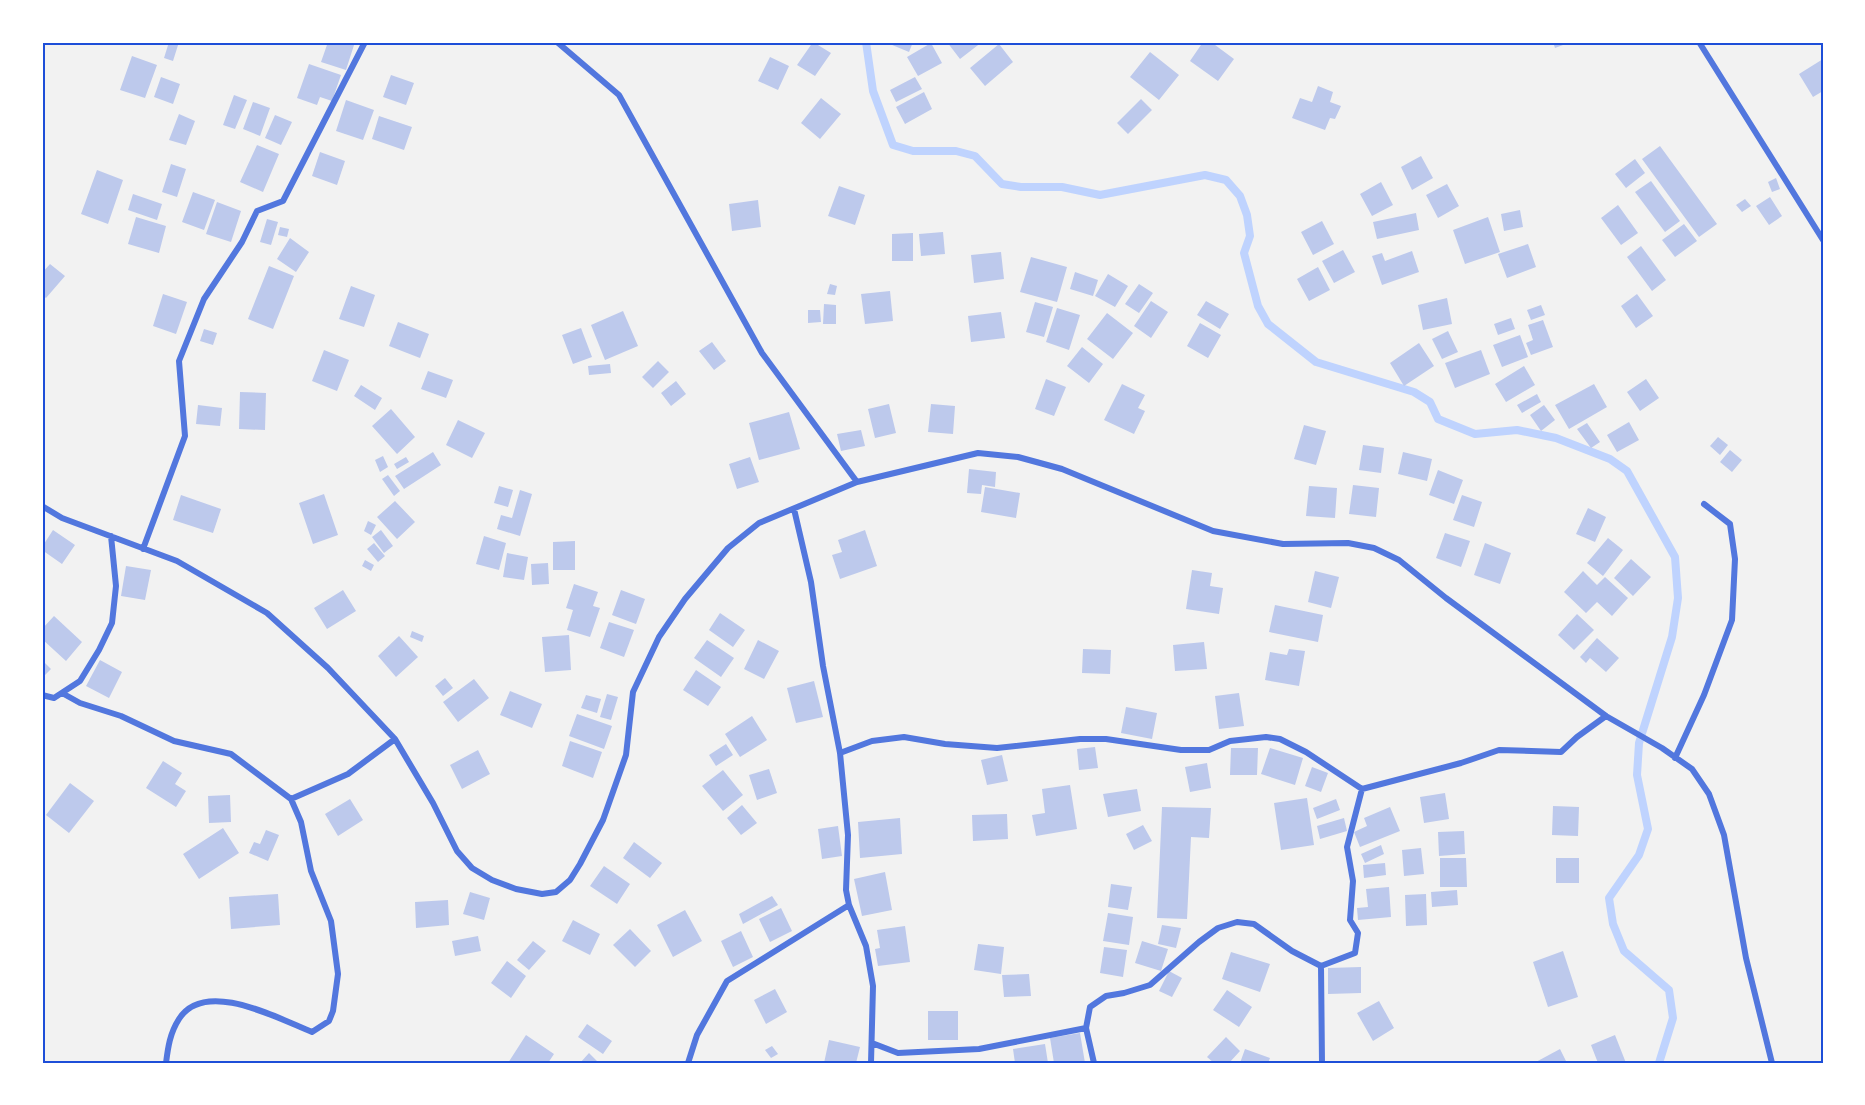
<svg xmlns="http://www.w3.org/2000/svg" width="1865" height="1105" font-family="'PT Sans',sans-serif">
<style>
.lines{fill:none;stroke-linecap:round;stroke-linejoin:round}
.stream{stroke:#bfd3fe;stroke-width:8}
.building{fill:#bdc9ec}
.minor{stroke:#5277de;stroke-width:6}
.neatline{fill:none;stroke:#1d4ed8;stroke-width:2}
</style>
<rect width="100%" height="100%" fill="#f2f2f2"/>
<g class="lines">
<path class="stream" d="M866,42L873,91L893,145L913,151H956L975,156L1002,184L1021,187H1062L1100,195L1205,175L1226,180L1240,196L1247,215L1250,236L1244,253L1258,306L1268,324L1316,362L1414,392L1430,402L1438,419L1475,434L1517,430L1556,438L1610,459L1627,471L1675,557L1678,598L1672,637L1639,743L1637,775L1648,829L1639,855L1609,898L1613,924L1624,951L1669,990L1673,1018L1659,1063"/>
</g>
<path class="building" d="M169,42H179L173,61L164,58Z
M328,42H355L346,70L321,62Z
M813,42L831,53L815,76L797,65Z
M885,42H913L909,52Z
M947,42H982L960,59Z
M1203,42H1211L1234,59L1218,81L1190,61Z
M1553,42H1571L1555,48Z
M931,43L942,63L918,76L907,57Z
M999,44L1013,62L985,86L970,68Z
M1150,52L1179,75L1159,100L1130,77Z
M132,56L157,65L145,98L120,90Z
M770,57L789,66L778,90L758,81Z
M1823,59V91L1813,97L1799,74Z
M309,64L341,75L332,101L320,97L317,105L297,98Z
M391,75L414,83L406,105L383,97Z
M161,77L180,84L173,104L154,97Z
M915,77L922,89L896,102L890,90Z
M1318,86L1333,92L1330,102L1341,106L1335,119L1330,118L1325,130L1292,118L1300,98L1312,102Z
M924,92L932,109L905,124L896,107Z
M234,95L247,100L235,129L223,125Z
M821,98L841,114L820,139L801,123Z
M1141,99L1152,110L1128,134L1117,123Z
M346,100L374,110L363,140L336,131Z
M253,102L270,108L260,136L243,129Z
M179,114L195,121L186,145L169,140Z
M275,115L292,122L281,145L265,138Z
M379,116L412,127L404,150L372,139Z
M257,145L279,154L263,192L240,182Z
M1660,146L1717,224L1699,237L1642,159Z
M320,152L345,161L337,185L312,176Z
M1421,156L1433,178L1412,190L1401,167Z
M1635,159L1645,173L1626,188L1615,174Z
M171,164L186,169L177,197L162,192Z
M97,170L123,180L108,224L81,214Z
M1776,178L1780,189L1772,192L1768,182Z
M1651,181L1680,221L1665,232L1635,192Z
M1381,182L1393,205L1372,216L1360,194Z
M1447,184L1459,206L1438,218L1426,195Z
M839,186L865,195L855,225L828,216Z
M193,192L215,200L204,230L182,222Z
M133,194L162,204L157,220L128,210Z
M1770,197L1782,216L1769,225L1756,206Z
M1745,199L1751,206L1742,212L1736,205Z
M758,200L761,227L732,231L729,204Z
M217,202L241,211L231,242L206,234Z
M1618,205L1638,233L1621,245L1601,218Z
M1520,210L1523,227L1504,231L1501,214Z
M1416,213L1419,230L1377,239L1373,222Z
M136,217L166,226L159,253L128,244Z
M1488,217L1500,252L1465,264L1453,230Z
M267,219L278,222L271,245L260,242Z
M1322,221L1334,244L1313,255L1301,232Z
M1684,224L1697,241L1675,257L1662,240Z
M280,227L289,229L287,237L278,235Z
M943,232L945,254L921,256L919,234Z
M913,233V261H892V234Z
M290,238L309,252L296,272L277,259Z
M1528,244L1536,267L1507,278L1498,254Z
M1641,246L1666,280L1652,291L1627,257Z
M1343,250L1355,272L1334,283L1322,261Z
M1412,251L1419,272L1382,285L1372,256L1382,253L1385,261Z
M1001,252L1004,279L974,283L971,255Z
M1031,257L1067,267L1057,302L1020,292Z
M50,264L65,276L46,298L42,295V273Z
M269,266L294,276L273,329L248,319Z
M1318,267L1330,290L1309,301L1297,279Z
M1075,272L1098,280L1093,296L1070,289Z
M1108,274L1128,286L1115,307L1095,296Z
M830,284L837,286L835,295L827,294Z
M1139,284L1153,293L1139,313L1125,304Z
M351,286L375,295L364,327L339,319Z
M890,291L893,321L865,324L861,294Z
M163,294L187,302L176,334L153,326Z
M1637,294L1653,316L1636,328L1621,306Z
M1447,298L1452,324L1423,330L1418,305Z
M1151,301L1168,312L1151,338L1134,326Z
M1206,301L1229,314L1220,329L1197,315Z
M1035,302L1053,307L1044,337L1026,332Z
M824,304L836,305V324H823Z
M1541,305L1545,315L1531,320L1527,310Z
M1057,308L1080,315L1069,350L1046,342Z
M808,310H820L821,322L808,323Z
M623,311L638,346L605,360L591,325Z
M1001,312L1005,338L971,342L968,316Z
M1107,313L1133,333L1113,359L1087,339Z
M1511,318L1515,329L1498,335L1494,324Z
M1543,320L1553,347L1531,355L1526,343L1533,340L1528,325Z
M398,322L429,334L420,358L389,346Z
M1200,323L1221,335L1208,358L1187,346Z
M581,328L592,357L573,364L562,335Z
M204,329L217,333L213,345L200,341Z
M1448,331L1458,352L1442,359L1432,339Z
M1520,335L1528,357L1502,367L1493,345Z
M712,342L726,361L714,370L699,351Z
M1419,343L1434,366L1404,386L1390,363Z
M1082,347L1103,364L1089,383L1067,366Z
M324,350L349,360L337,391L312,381Z
M1481,350L1490,374L1455,388L1445,363Z
M658,361L669,372L653,388L642,377Z
M610,364L611,373L589,375L588,366Z
M1524,366L1535,385L1506,402L1495,384Z
M428,371L453,380L446,398L421,389Z
M1046,379L1066,387L1054,416L1035,409Z
M1646,379L1659,398L1640,411L1627,392Z
M676,381L686,394L671,406L661,393Z
M1122,384L1145,395L1138,408L1145,411L1134,434L1104,420Z
M1594,384L1607,407L1569,429L1555,405Z
M361,385L382,398L375,410L354,396Z
M240,392L266,393L265,430L239,429Z
M1537,394L1541,402L1522,413L1517,405Z
M889,404L896,433L875,438L868,409Z
M931,404L955,406L953,434L928,432Z
M198,405L222,408L220,426L196,424Z
M1544,405L1555,420L1541,431L1530,415Z
M391,409L415,437L397,454L372,426Z
M789,412L800,449L759,460L749,423Z
M458,420L485,433L472,458L446,445Z
M1629,422L1639,440L1617,452L1607,435Z
M1587,423L1600,442L1591,448L1577,429Z
M1304,425L1326,431L1316,465L1294,459Z
M861,430L865,446L841,451L837,434Z
M1718,437L1728,445L1720,455L1710,446Z
M1363,445L1384,448L1381,473L1359,470Z
M1730,450L1742,460L1732,472L1720,462Z
M433,452L441,465L404,489L395,476Z
M1403,452L1432,459L1427,481L1398,474Z
M383,456L388,467L380,472L375,460Z
M406,457L409,462L397,469L394,464Z
M750,457L759,482L737,489L729,464Z
M969,469L996,472L995,487L982,485L981,494L967,493Z
M1438,470L1463,480L1454,504L1429,495Z
M388,475L400,491L394,496L382,479Z
M1353,485L1379,488L1376,517L1349,514Z
M499,486L513,490L508,507L494,503Z
M1309,486L1337,488L1335,518L1306,516Z
M985,487L1020,493L1016,518L981,512Z
M520,490L532,494L520,536L497,529L501,515L512,518Z
M324,494L338,535L313,544L299,503Z
M181,495L221,509L213,533L173,520Z
M1462,495L1482,502L1474,527L1453,520Z
M395,501L415,522L397,539L377,517Z
M1588,508L1606,517L1595,542L1576,534Z
M368,521L376,525L371,535L364,531Z
M53,530L75,545L62,564L42,550V547Z
M381,530L393,546L384,553L372,537Z
M865,530L877,566L840,579L832,555L842,552L838,540Z
M1445,533L1470,541L1461,567L1436,558Z
M484,536L506,543L499,570L476,564Z
M1608,538L1623,550L1603,576L1587,563Z
M575,541V570H553V542Z
M374,543L385,556L378,562L367,549Z
M1485,543L1511,553L1500,584L1474,575Z
M507,553L528,557L524,580L503,577Z
M1631,559L1651,577L1633,596L1614,578Z
M365,560L374,565L371,571L362,566Z
M548,563L549,584L532,585L531,564Z
M126,566L151,570L145,600L121,596Z
M1192,570L1212,573L1210,586L1223,588L1219,614L1186,609Z
M1315,571L1339,577L1331,608L1308,602Z
M1583,571L1597,585L1605,577L1628,598L1612,616L1597,602L1586,613L1564,592Z
M574,584L598,592L593,606L600,608L590,637L567,630L573,610L566,608Z
M343,590L356,611L327,629L314,608Z
M621,590L645,599L636,624L612,615Z
M1275,605L1323,615L1318,642L1269,632Z
M720,613L745,630L733,647L709,630Z
M1577,614L1594,630L1574,650L1558,635Z
M54,616L82,642L66,661L42,639V629Z
M609,622L634,630L624,657L600,648Z
M412,631L424,636L422,642L410,637Z
M569,635L571,670L545,672L542,637Z
M399,636L418,657L396,677L378,656Z
M1597,638L1619,658L1606,672L1590,658L1586,663L1580,657Z
M707,640L734,658L721,677L694,658Z
M758,640L779,651L764,679L744,669Z
M1204,642L1207,669L1175,671L1173,645Z
M1083,649L1111,650L1110,674L1082,673Z
M1289,649L1305,651L1299,686L1265,680L1270,652L1287,655Z
M42,660L51,669L42,678Z
M100,660L122,672L109,698L86,686Z
M696,670L721,687L708,706L683,690Z
M445,678L453,688L443,696L435,686Z
M474,679L489,698L458,722L443,702Z
M814,681L823,717L796,723L787,688Z
M510,691L542,704L532,728L500,715Z
M1239,693L1244,726L1219,729L1215,696Z
M607,694L618,697L611,720L600,717Z
M586,695L601,699L597,713L581,708Z
M1126,707L1157,713L1152,739L1121,733Z
M577,714L612,726L604,749L569,736Z
M752,716L767,740L740,757L725,734Z
M570,741L602,752L593,778L562,766Z
M726,744L733,755L716,766L709,755Z
M1095,747L1098,768L1079,770L1077,749Z
M1231,748H1258L1257,775H1230Z
M1270,748L1303,758L1295,785L1261,774Z
M478,750L490,774L462,789L450,765Z
M1002,755L1008,781L987,785L981,760Z
M163,761L182,773L175,784L186,791L176,807L146,788Z
M1207,763L1211,788L1190,792L1185,767Z
M1312,767L1328,773L1321,792L1305,786Z
M769,769L777,793L757,800L749,775Z
M723,770L743,795L723,811L702,786Z
M70,783L94,801L69,833L46,815Z
M1070,785L1077,829L1036,836L1032,815L1045,813L1042,789Z
M1137,789L1141,811L1108,817L1103,794Z
M1445,793L1449,819L1424,823L1420,797Z
M230,795L231,822L209,823L208,796Z
M1307,798L1314,845L1281,850L1274,803Z
M350,799L363,820L338,836L325,814Z
M1336,799L1340,810L1317,819L1313,808Z
M742,805L757,823L741,835L727,818Z
M1553,806L1579,807L1578,836L1552,835Z
M1162,807L1211,808L1209,838L1191,837L1187,919L1157,918Z
M1390,807L1400,831L1360,847L1354,832L1367,826L1364,818Z
M1007,814L1008,839L973,841L972,815Z
M900,818L902,854L860,858L858,822Z
M1344,818L1347,831L1320,839L1317,826Z
M1143,825L1152,841L1134,850L1126,834Z
M838,826L842,856L822,859L818,829Z
M223,828L239,853L199,879L183,854Z
M266,830L279,835L268,861L249,853L254,842L260,844Z
M1464,831L1465,854L1439,856L1438,832Z
M634,842L662,863L650,878L623,858Z
M1381,845L1384,854L1365,863L1361,854Z
M1421,848L1424,874L1404,876L1402,850Z
M1440,858H1466L1467,887H1440Z
M1556,858H1579V883H1556Z
M1385,863L1386,875L1364,878L1363,865Z
M604,866L630,884L617,904L590,886Z
M885,872L892,910L862,916L854,879Z
M1111,884L1132,887L1128,910L1108,907Z
M1389,887L1391,917L1358,920L1357,908L1368,907L1366,889Z
M1457,890L1458,905L1432,907L1431,892Z
M470,892L490,898L484,920L463,914Z
M278,894L280,925L231,929L229,897Z
M1426,894L1427,925L1406,926L1405,895Z
M772,896L778,905L743,924L739,914Z
M448,900L449,925L416,928L415,902Z
M781,908L792,931L770,942L759,919Z
M685,910L702,941L673,957L657,925Z
M1108,913L1133,917L1129,945L1103,941Z
M573,920L600,934L590,955L562,941Z
M1162,925L1181,928L1176,948L1158,944Z
M905,926L910,962L878,966L875,949L880,948L877,930Z
M630,929L651,951L635,967L613,945Z
M741,931L753,957L733,967L721,941Z
M478,936L481,951L455,956L452,941Z
M533,941L546,951L529,970L517,960Z
M1142,941L1168,949L1161,971L1135,963Z
M978,944L1004,947L1001,974L974,970Z
M1104,947L1127,950L1123,977L1100,973Z
M1563,951L1578,997L1548,1007L1533,962Z
M1231,952L1270,964L1260,992L1222,979Z
M507,961L526,976L511,998L491,983Z
M1361,967V993L1328,994V968Z
M1169,971L1182,978L1172,997L1159,991Z
M1029,974L1031,996L1004,997L1002,975Z
M775,989L787,1012L766,1024L754,1000Z
M1227,990L1252,1007L1239,1027L1213,1010Z
M1379,1001L1394,1028L1373,1041L1357,1013Z
M928,1011H958V1040H928Z
M587,1024L612,1041L603,1054L578,1037Z
M1080,1033L1085,1063H1054L1050,1038Z
M526,1035L554,1054L548,1063H508Z
M1615,1035L1626,1063H1598L1591,1045Z
M1226,1037L1240,1051L1229,1063H1214L1207,1057Z
M829,1040L860,1047L856,1063H824Z
M1045,1044L1048,1063H1015L1013,1049Z
M772,1046L778,1054L771,1058L765,1050Z
M1245,1049L1270,1058L1268,1063H1240Z
M1560,1049L1567,1063H1534Z
M589,1053L599,1063H580Z"/>
<g class="lines">
<path class="minor" d="M557,42L619,95L762,353L857,482
M1699,42L1823,240
M42,506L62,518L177,561L267,613L328,668L395,739L433,803L457,851L472,868L492,880L516,889L542,894L556,892L570,880L580,864L603,820L626,755L633,692L659,637L685,599L728,548L759,523L857,482L978,453L1018,457L1062,469L1213,531L1283,544L1348,543L1374,548L1399,560L1446,598L1606,716L1662,748L1692,769L1709,794L1724,835L1746,958L1772,1063
M794,509L811,582L823,666L840,753L848,835L846,890L849,905L866,946L873,986L871,1063
M143,549L185,436L179,361L204,299L242,242L257,211L283,201L365,42
M62,693L80,703L121,716L174,741L231,754L291,799L301,822L311,871L331,921L338,974L333,1011L329,1021L312,1032C279,1019 205,978 179,1019C170,1033 168,1047 166,1063
M42,695L54,698L80,681L99,650L112,623L116,586L111,536
M840,753L872,741L904,737L945,744L997,748L1080,739H1106L1181,750H1209L1230,741L1266,737L1280,739L1306,752L1362,789L1347,847L1353,881L1350,920L1358,933L1355,953L1321,966L1322,1063
M1675,758L1704,695L1732,620L1735,559L1730,524L1704,504
M1362,789L1461,763L1499,750L1561,752L1577,737L1606,716
M291,799L348,774L395,739
M1086,1028L1094,1063
M872,1043L898,1053L979,1049L1086,1028L1090,1007L1106,996L1124,993L1150,985L1199,942L1218,928L1237,922L1254,924L1292,951L1321,966
M688,1063L697,1035L727,981L849,905"/>
</g>
<rect width="1865" height="1105" fill="none" stroke="#ffffff" stroke-width="87"/>
<rect x="44" y="44" width="1778" height="1018" class="neatline"/>
</svg>
